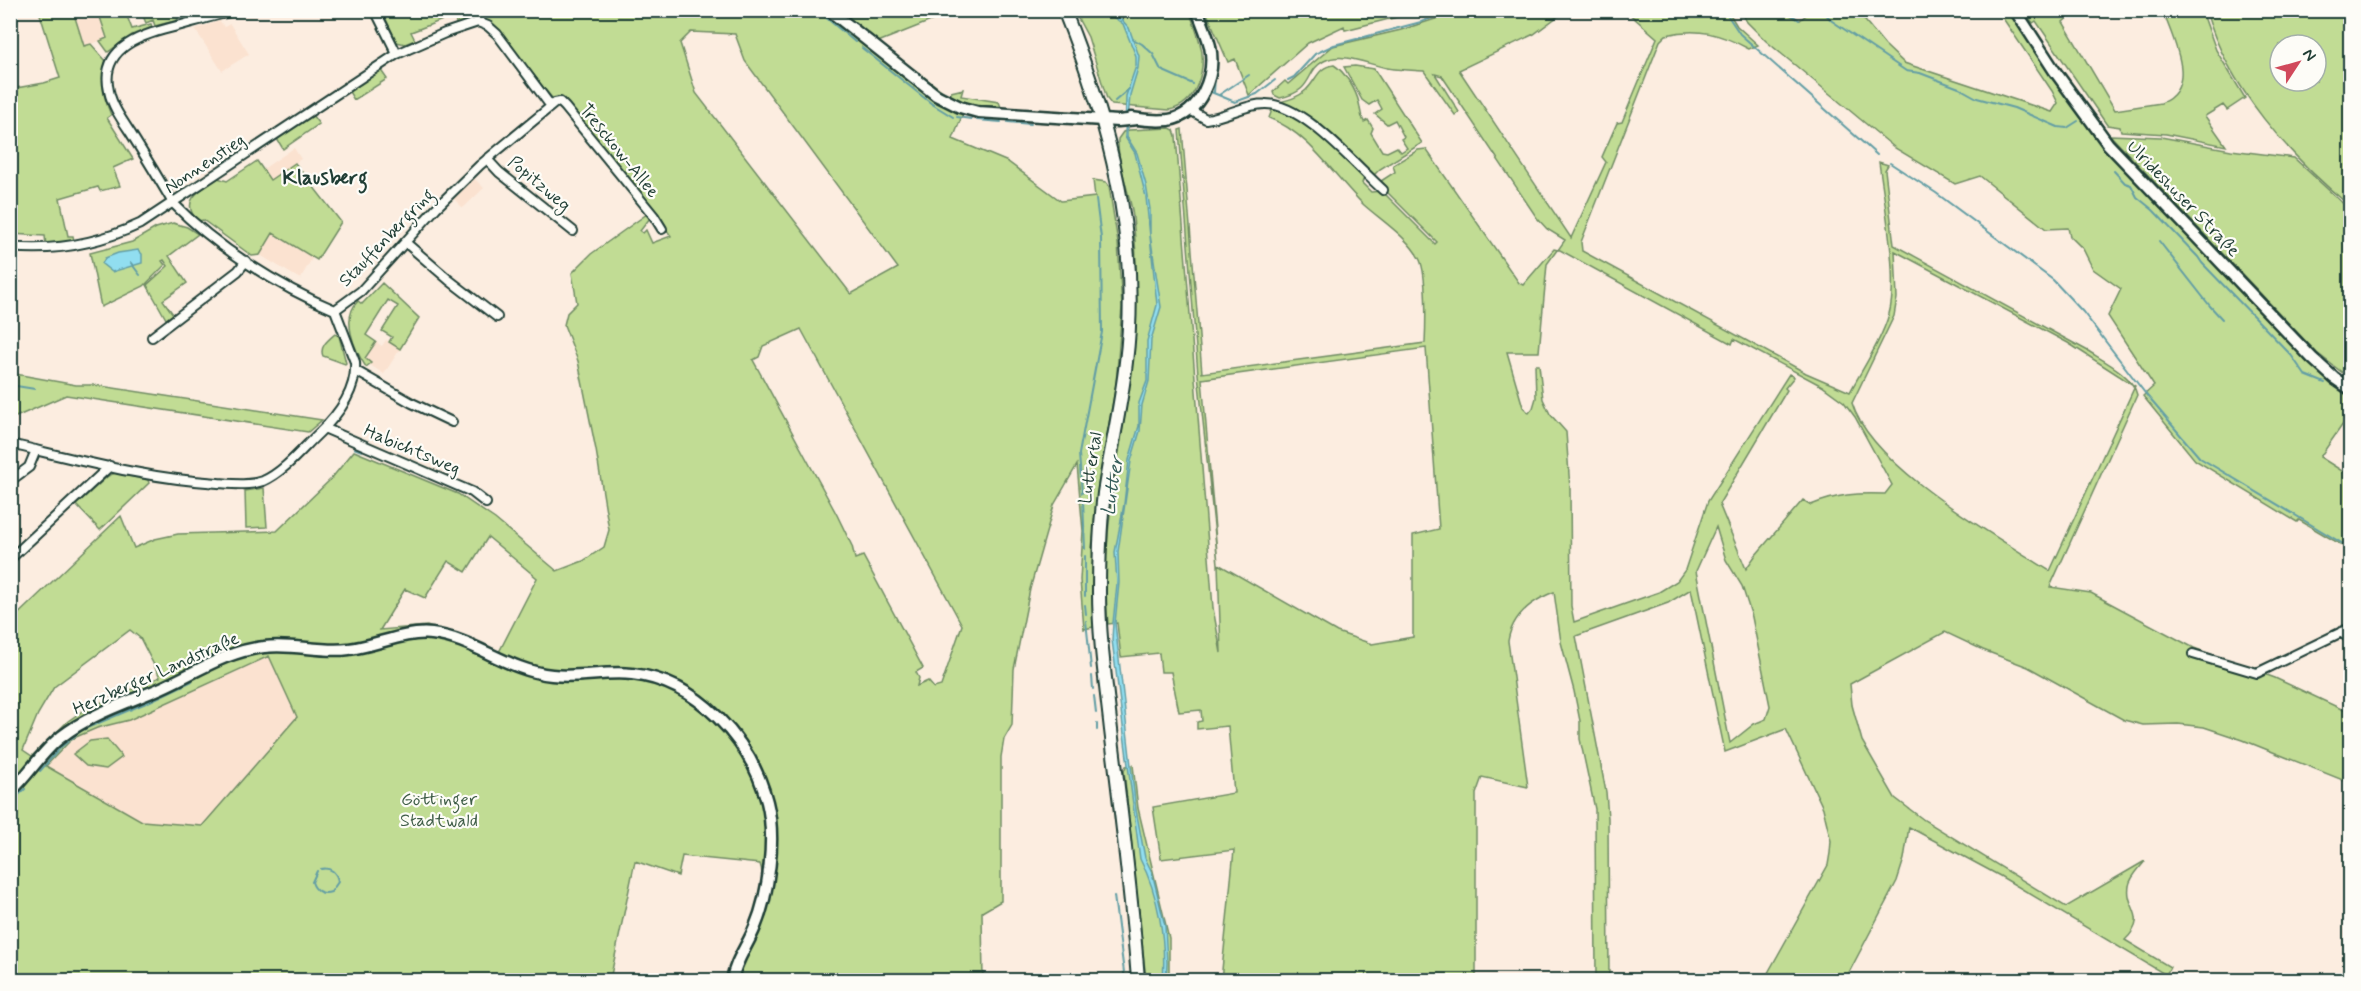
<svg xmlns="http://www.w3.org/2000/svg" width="2361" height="991" font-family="Mynerve,sans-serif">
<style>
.built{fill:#fbe2d0}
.green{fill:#c1dc94;stroke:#708c64;stroke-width:1.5;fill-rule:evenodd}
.water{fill:#91def0;stroke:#639ea5;stroke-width:1.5}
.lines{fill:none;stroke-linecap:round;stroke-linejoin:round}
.stream{stroke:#639ea5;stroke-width:2}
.street-casing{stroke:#1f3d34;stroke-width:12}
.secondary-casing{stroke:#1f3d34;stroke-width:15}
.primary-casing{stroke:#1f3d34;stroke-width:16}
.street{stroke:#fdfcf7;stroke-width:8}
.secondary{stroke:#fdfcf7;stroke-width:10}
.primary{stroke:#fdfcf7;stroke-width:12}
.labels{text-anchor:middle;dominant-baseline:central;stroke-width:4.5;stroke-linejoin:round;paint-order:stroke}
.street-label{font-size:18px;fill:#1f3d34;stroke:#fdfcf7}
.park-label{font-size:18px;fill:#3f5d47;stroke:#fdfcf7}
.water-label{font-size:20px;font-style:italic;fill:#365d5a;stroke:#fdfcf7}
.quarter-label{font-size:21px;font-weight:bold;fill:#1f3d34;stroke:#fdfcf7}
</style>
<rect width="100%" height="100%" fill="#fcede0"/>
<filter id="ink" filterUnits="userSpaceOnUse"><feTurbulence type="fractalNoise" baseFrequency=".0167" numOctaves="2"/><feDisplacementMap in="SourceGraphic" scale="12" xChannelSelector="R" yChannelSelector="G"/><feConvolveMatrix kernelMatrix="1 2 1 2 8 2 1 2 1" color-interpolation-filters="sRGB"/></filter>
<g filter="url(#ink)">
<path class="built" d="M73,11H98L107,39L84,46Z
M220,21L224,27L230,24L249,54L222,71L195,29Z
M294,148L301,159L270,180L263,169Z
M474,178L484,188L463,208L453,198Z
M272,233L313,257L300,279L260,255Z
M386,340L400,349L384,374L370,365L371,363L365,359L376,342L382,346Z
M269,656L297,717L202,826L142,821L46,766L76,737L97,728L129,720Z"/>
<path class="green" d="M39,11H73L84,46L91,44L106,61C99,80 103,96 111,115L107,118L133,159L113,168L120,186L100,191L98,187L60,198L68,236H73L74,241L46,245L45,236L11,234V89L44,83L60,78Z
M98,11H125L132,29L151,24L152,27L132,35L108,52L100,41L107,38Z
M141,11H184L176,13L178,20L155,26L153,20L146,23Z
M382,11H478L472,17L457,25L453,16L411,32L415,40L405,44L397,42Z
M486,11H956L878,42L948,95L951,92L963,89L961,96L999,102L1001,107L967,103L953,139L1008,162L1061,201L1095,197L1093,180L1106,182L1109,186L1118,243L1122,307L1116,384L1098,485L1094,531L1092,548L1098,626L1084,629L1080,580L1083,531L1077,465L1054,505L1030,589L1014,669L1012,725L1004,739L1001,757V901L982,912L983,980H741L739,970L729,971C740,947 770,887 760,864L682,856L678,876L635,861L610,980H11V621L121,516L134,548L155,539L178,534L277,531L331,479L354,451L458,494L495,519L557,571L583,561L604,547L609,530L596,450L578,361L564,325L567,313L577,303L572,273L591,254L647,214L650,218L640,231L643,233L646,230L652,243L671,236L658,218L561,100L552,98L496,28L484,20ZM691,32L735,34L745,61L898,268L851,294L696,93L680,43ZM801,329L962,625L941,686L934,688L928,681L917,686L919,678L916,672L923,668L863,556L855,559L852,546L837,515L753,360L759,357L763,346ZM488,537L537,578L499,652L427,626L380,630L405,589L425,598L448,561L466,572ZM130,630L140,638L160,677L84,710L68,721L32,756L23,750L38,714L54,687ZM269,656L297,717L202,826L142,821L46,766L69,742L76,737L97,728L129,720Z
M1074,11H1189C1193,21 1197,32 1200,43C1207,68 1197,105 1169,110L1112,105L1107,99L1088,37Z
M1206,11H1421L1345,30L1344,26L1308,43L1249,95L1235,59L1228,62Z
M1460,11H1565L1534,34L1459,70L1571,238L1606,162L1602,157L1617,123L1622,122L1657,38L1626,11H1728L1737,26L1758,45L1749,49C1721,34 1698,27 1666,35L1660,41L1581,242L1582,251L1806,373L1850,392C1863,368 1882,339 1889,314C1899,279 1884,200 1879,162L1888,165L1885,170L1894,245L2088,351C2104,361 2133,375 2137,395L2050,587L2091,593L2194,648L2275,678L2350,713V783L2243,740L2204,727L2178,724L2143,725L2124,720L2028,667L1983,650L1945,632L1850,684L1852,705L1862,741L1895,798L1924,820L2066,907L2145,861C2140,868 2130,877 2129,886C2125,909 2150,916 2125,940L2170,967L2166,975L2000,876L1909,827L1904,859L1897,881L1845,980H1764L1828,865L1830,853L1831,841L1823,808L1786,729L1725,752L1691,589L1668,603L1576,636L1606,792L1608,818L1609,980H1596L1595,809L1580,739V721L1574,691L1561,642L1554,592C1531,601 1512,616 1508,641L1528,787L1482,777L1476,794V980H1221L1234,850L1161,859L1153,807L1234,793L1228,726L1197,729V722L1202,721L1201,710L1179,712L1171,672H1161L1159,653L1121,657L1117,623L1108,624C1097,520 1131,422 1135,320C1137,284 1137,246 1132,210C1128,189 1117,160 1118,139L1123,132L1129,130L1170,128L1174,130L1176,136L1213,608L1221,653L1218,564L1198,374L1179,130L1182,129L1202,373L1425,343C1426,324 1427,276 1420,260C1409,238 1382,221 1364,205C1334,176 1309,133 1269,118L1273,107L1304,121L1365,175L1362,183L1371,192L1382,191L1435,244L1437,242L1378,183L1395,172L1393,165L1418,150L1426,149L1519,283L1523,285L1554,249L1558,250L1565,240L1547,229L1537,218L1442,76L1435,74L1459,112L1455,115L1424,71C1412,70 1400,70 1387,68C1369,65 1343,51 1324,61C1304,71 1316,90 1280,98L1274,95L1273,92L1285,81L1288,84L1333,46L1401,30ZM1557,250H1560L1732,344L1734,339L1822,386L1844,402L1855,417L1892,485L1885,494C1856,493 1838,494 1811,505L1803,500L1755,556L1746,569L1719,504L1787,390L1785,388L1794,377L1789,374L1708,501L1685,570L1677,581L1659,592L1574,622L1571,606L1570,489L1566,432L1550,414L1543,399L1539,365H1535L1536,398L1533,408L1529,413L1523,407L1507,352H1539L1547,264ZM1895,251L2068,343L2135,386L2050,571C1996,536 1871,467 1852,403L1894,316L1897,298ZM1426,348L1439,529L1413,535V637L1372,644L1337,632L1218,564L1202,379ZM1716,527L1726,560L1742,586L1752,617L1770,706L1766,719L1754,724L1730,743L1696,571Z
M1741,11H1782L1800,20L1811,11H1857L1885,45L1904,63L2052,112L2058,103L2052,91L1998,11H2010L2068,98L2109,153L2311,364L2350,395V414L2320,457L2350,476V550L2299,520L2297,522L2195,460L2143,396L2154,386L2108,316L2121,289L2093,269L2083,249L2070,236L2068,228L2046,229L1980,176L1955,184L1895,148L1766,41L1747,22Z
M2024,11H2076L2063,22L2115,110L2161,103C2200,87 2172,38 2163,11H2202L2216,50L2245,98L2227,110L2223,105L2205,116L2226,146L2166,134L2121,131L2120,127L2107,125L2036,21L2033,23Z
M2206,11H2350V206C2291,158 2227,86 2206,11ZM2280,45H2316V81H2280Z
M1334,65C1345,72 1356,90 1359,103C1361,111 1360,115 1364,122L1368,120L1373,128L1371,133L1382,151L1387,152L1397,147L1401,152L1407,148L1401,139L1404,137L1395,120L1387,124L1375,114L1382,109L1377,100L1369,105L1362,100L1344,67L1355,66L1374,69L1422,143L1380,169L1373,176L1327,135L1276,103C1287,100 1298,98 1306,90C1317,80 1317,67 1334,65Z
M380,69L387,79L354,100L348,90Z
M312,115L319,124L283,149L277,139Z
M2110,135L2161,137L2231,150L2294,158L2350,210V373L2348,377L2317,353Z
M257,161L270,180L295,163L341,222L317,260L273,233L260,255L252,256L203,220L198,221C178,200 202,189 218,178L227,181Z
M173,223L187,227L198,234L169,256L187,283L163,300L173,314L166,319L147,285L168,266L164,260L162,261L165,265L144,286L101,307L90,253L132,242L156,228Z
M382,283L419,318L400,349L389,342L392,337L382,331L398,306L388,300L366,335L376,342L365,358L371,363L366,367C354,349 341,318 358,301L362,304Z
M335,334L339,336L346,363L345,364L323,356C319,347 328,340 335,334Z
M10,373L76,385H94L322,420L308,432L66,395L11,419Z
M115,473L148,480L149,483L100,530L76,505L108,476Z
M264,488L267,527L246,528L245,491Z
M107,739L122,757L106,769L86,766L73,754L90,741Z
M1133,765L1138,808L1169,938V980H1146L1124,771L1126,766Z"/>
<path class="water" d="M1105,11H1114L1129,28L1139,56L1138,68L1130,95L1127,132V137L1137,153L1146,185L1150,209V234L1161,307L1151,340L1149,381L1142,405L1140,431L1131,461L1118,552L1119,583L1115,623L1136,810L1145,858L1152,872L1165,926L1167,963L1166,980H1163C1166,941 1159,895 1140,859L1112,640L1113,623L1117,584L1115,552L1124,504L1129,460L1139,426V403L1147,381V341L1157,305L1146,197L1135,153L1125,137L1126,96L1136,66V56L1123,24Z
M138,250L142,254V263L112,272L102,264L105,258L118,253Z"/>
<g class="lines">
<path class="stream" d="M817,10L855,42
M1785,10L1799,20
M1822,10L1832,21L1906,71L1920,73L1959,88L1977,98L2014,108L2058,127L2067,128L2078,121
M1728,16L1740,34L1877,155
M1133,39L1142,44L1153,54L1161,70L1193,84
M862,48L932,104L953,117
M1288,80L1294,77L1315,54L1334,45L1421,22L1452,10
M1211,92L1235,102L1257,94L1275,80
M1214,92L1215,77
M1219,95L1249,75
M1115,101L1129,89
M957,117L971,119
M977,120L1001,122
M1008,122L1031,124
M1890,163L1936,193L2053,280L2083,312L2148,397L2200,458L2345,545
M2114,171L2125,183L2131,185L2137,197L2153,210L2198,257L2202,263L2291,355L2305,375L2325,383
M2159,241L2210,306L2222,319
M131,263L140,275
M10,385L35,389
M354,448L362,451
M1082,493L1079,454L1102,332L1101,238L1096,199
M1083,500L1085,549
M1085,596V556
M1085,605L1086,614
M1086,621L1091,668
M1092,676L1093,689
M1094,696L1096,713
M1097,724V730
M40,771L61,747L82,730L146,703L192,681
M10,803L25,789
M317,871L312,882C315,891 322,895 331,892L338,882C337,872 330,867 321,869
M1114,896L1125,980"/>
<g class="street-casing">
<path id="street" d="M239,10C220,14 203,19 185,24C150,33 98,43 109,91C112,106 122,120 130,132C145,156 159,179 173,203C216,247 279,287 335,310
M375,10L397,54
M478,22L488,26L497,34L550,105
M1190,110L1206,119C1226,117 1245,104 1265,104C1303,103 1355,165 1383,190
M487,159L499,172L573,231
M405,242L449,280L497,317
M10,247C56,252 99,243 140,224L397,54L445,33L478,22L482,10
M335,310L361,291L436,208L480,165L555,103L560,102L565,107L654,216L662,229
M152,337L238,271L246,261
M356,371L412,403L452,422
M324,428L472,492L486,503
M10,444C79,460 148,479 218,483C232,484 249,486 263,481C284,472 302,449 319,433C338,415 357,390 355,362L335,310
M10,481L29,467L36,450
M10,559L110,466
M2341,632L2350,639
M2193,654L2257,673L2350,628"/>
</g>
<g class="secondary-casing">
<path id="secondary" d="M829,10L936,95L960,107L978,112L1118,121L1137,119
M2015,10L2054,70L2108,144L2312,358L2334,378L2350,389
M1131,118C1143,120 1157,121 1169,120C1201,114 1216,75 1210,46C1207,34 1202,22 1197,10
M10,792C29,775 41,752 61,737C90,714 127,703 161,688C195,673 226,651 264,647C292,643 321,653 349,649C377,646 403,631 432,634C475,639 506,670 552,675C579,678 606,671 632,674C697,681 751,740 767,802C776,837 769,894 755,927C748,945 735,961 732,980"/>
</g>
<g class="primary-casing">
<path id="primary" d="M1064,10C1109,122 1141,240 1126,362C1121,406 1111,449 1104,493C1100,526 1099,559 1099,592C1099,638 1106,684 1111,730C1121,813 1132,897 1138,980"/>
</g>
<use href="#street" class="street"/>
<use href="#secondary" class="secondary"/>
<use href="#primary" class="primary"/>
</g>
</g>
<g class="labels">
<g class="street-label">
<text transform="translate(619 151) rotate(51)">Tresckow-Allee</text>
<text transform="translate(205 164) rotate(-34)">Nonnenstieg</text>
<text transform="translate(539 184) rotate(40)">Popitzweg</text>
<text transform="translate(2183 199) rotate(46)">Ulrideshuser Straße</text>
<text transform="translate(387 238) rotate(-46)">Stauffenbergring</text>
<text transform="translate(412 450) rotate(23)">Habichtsweg</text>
<text transform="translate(1091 468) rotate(-81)">Luttertal</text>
<text transform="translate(156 674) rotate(-24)">Herzberger Landstraße</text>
</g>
<g class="park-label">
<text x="439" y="800">Göttinger<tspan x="439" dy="21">Stadtwald</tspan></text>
</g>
<g class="water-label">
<text transform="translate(1113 486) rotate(-81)">Lutter</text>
</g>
<g class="quarter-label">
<text x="325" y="178">Klausberg</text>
</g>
</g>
<rect width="2361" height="991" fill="none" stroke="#fdfcf7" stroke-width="36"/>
<rect x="18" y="18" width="2325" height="955" fill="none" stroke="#1f3d34" stroke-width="2" filter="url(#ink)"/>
<g transform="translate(2298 63) rotate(54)"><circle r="28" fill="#fdfcf7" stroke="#a4b0a9" stroke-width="1.5"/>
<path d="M0-4.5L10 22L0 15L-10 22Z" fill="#d1495b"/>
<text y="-9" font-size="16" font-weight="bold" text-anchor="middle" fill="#1f3d34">N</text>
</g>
</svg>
